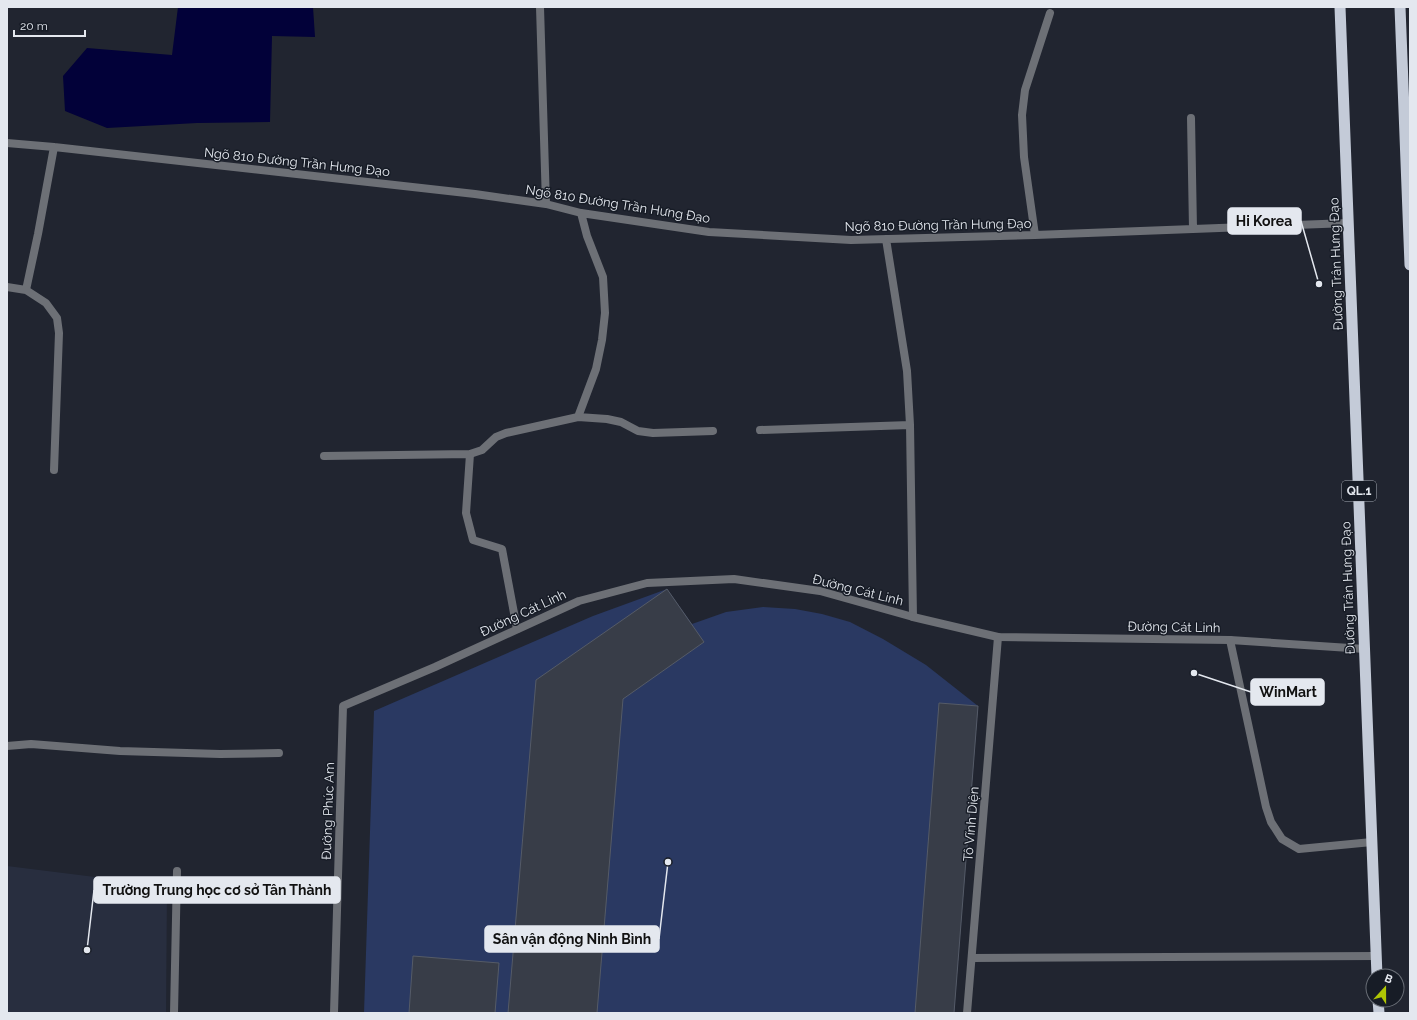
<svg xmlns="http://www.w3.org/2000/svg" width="1417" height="1020" font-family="Raleway,sans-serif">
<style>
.built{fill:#282e3f}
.green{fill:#2a3962}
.water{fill:#020139}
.building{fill:#383d48;stroke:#555b67}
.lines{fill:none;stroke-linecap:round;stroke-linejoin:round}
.service{stroke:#6d7076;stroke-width:8}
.minor{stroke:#6d7076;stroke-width:8}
.tertiary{stroke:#6d7076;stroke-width:8}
.trunk{stroke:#c4cbd8;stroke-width:11}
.labels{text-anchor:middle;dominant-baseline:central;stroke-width:3;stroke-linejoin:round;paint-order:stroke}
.shield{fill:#171c26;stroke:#a6abb3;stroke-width:1}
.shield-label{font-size:12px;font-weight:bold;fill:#e4e8ef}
.street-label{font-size:13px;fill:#e4e8ef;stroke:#171c26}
.leader{fill:none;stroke:#e4e8ef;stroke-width:1.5}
.callout-dot{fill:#e4e8ef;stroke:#171c26;stroke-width:1.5}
.callout{fill:#e4e8ef;stroke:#e4e8ef;stroke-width:1.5}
.callout-label{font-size:14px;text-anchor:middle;font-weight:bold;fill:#111}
</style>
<rect width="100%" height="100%" fill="#212530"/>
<path class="built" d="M7,866L167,886L166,1013H7Z"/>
<path class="green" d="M667,589L692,624L726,612L763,607L795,609L822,614L850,622L883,639L926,665L978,706L954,1013H364L374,711L593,616Z"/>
<path class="water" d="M178,7H313L315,37L272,36L270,122L197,123L107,128L65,111L63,76L87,48L172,55Z"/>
<path class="building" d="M667,589L704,642L623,699L597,1013H508L536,680Z
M939,703L978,706L954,1013H915Z
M413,956L499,963L495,1013H409Z"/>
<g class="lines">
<path class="service" d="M1230,640L1266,807L1271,822L1282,839L1299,849L1372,842"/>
<path class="minor" d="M540,7L546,204
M1191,118L1193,229
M7,143L54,147L475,194L546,204L581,213L709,232L851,240L1035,235L1348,223
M54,147L38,234L26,290L46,303L57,318L59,333L54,470
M1035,235L1024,157L1022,115L1025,90L1050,13
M886,239L907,371L910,425L913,617
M7,287L26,290
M578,417L596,369L602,340L605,313L603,277L587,236L581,213
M760,430L910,425
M470,454L466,513L473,540L502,549L517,629
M324,456L470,454L482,450L496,437L506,433L578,417L607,419L621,422L638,431L653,433L713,431
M7,746L31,744L120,751L220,754L279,753
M972,958L1376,956
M174,1013L177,871
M967,1013L998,637"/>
<path class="tertiary" d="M334,1013L343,706L435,667L579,601L647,583L734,579L820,591L913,617L998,637L1230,640L1365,649"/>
<path class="trunk" d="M1340,7L1377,976
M1400,7L1410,265
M1378,1000L1379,1013"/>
</g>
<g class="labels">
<rect class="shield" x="1342" y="481" width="34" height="20" rx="3"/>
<g class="shield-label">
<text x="1359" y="491">QL.1</text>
</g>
<g class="street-label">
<text transform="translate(297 162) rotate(6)">Ngõ 810 Đường Trần Hưng Đạo</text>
<text transform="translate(618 204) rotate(9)">Ngõ 810 Đường Trần Hưng Đạo</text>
<text transform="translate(938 225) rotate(-1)">Ngõ 810 Đường Trần Hưng Đạo</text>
<text transform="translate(1336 264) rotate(-92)">Đường Trân Hưng Đạo</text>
<text transform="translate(1348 588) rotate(-92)">Đường Trân Hưng Đạo</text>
<text transform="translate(858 590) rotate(14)">Đường Cát Linh</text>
<text transform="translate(523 613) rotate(-25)">Đường Cát Linh</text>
<text transform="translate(1174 627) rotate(1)">Đường Cát Linh</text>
<text transform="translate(328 811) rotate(-88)">Đường Phúc Am</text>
<text transform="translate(971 824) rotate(-85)">Tô Vĩnh Diện</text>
</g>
</g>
<path class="leader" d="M1319 284L1301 221M1194 673L1251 692M87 950L94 890M668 862L659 939"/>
<g class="callout-dot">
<circle cx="1319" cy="284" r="4"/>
<circle cx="1194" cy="673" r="4"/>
<circle cx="87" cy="950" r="4"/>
<circle cx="668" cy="862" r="4"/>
</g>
<g class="callout">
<rect x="1228" y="208" width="73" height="26" rx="4"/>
<rect x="1251" y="679" width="73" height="26" rx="4"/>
<rect x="94" y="877" width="246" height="26" rx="4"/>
<rect x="485" y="926" width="174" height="26" rx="4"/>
</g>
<g class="callout-label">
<text x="1264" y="226">Hi Korea</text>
<text x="1288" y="697">WinMart</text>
<text x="217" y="895">Trường Trung học cơ sở Tân Thành</text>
<text x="572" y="944">Sân vận động Ninh Bình</text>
</g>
<rect width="1417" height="1020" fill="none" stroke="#e4e8ef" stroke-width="16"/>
<g transform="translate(1385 988) rotate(21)"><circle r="19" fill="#171c26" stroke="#696e76"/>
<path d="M0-3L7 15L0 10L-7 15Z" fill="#afc504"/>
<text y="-6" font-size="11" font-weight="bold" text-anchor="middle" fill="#e4e8ef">B</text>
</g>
<path d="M14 30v6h71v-6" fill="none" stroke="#e4e8ef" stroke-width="2"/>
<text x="20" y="30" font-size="12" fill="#e4e8ef" stroke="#171c26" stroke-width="3" paint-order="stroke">20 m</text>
</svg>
